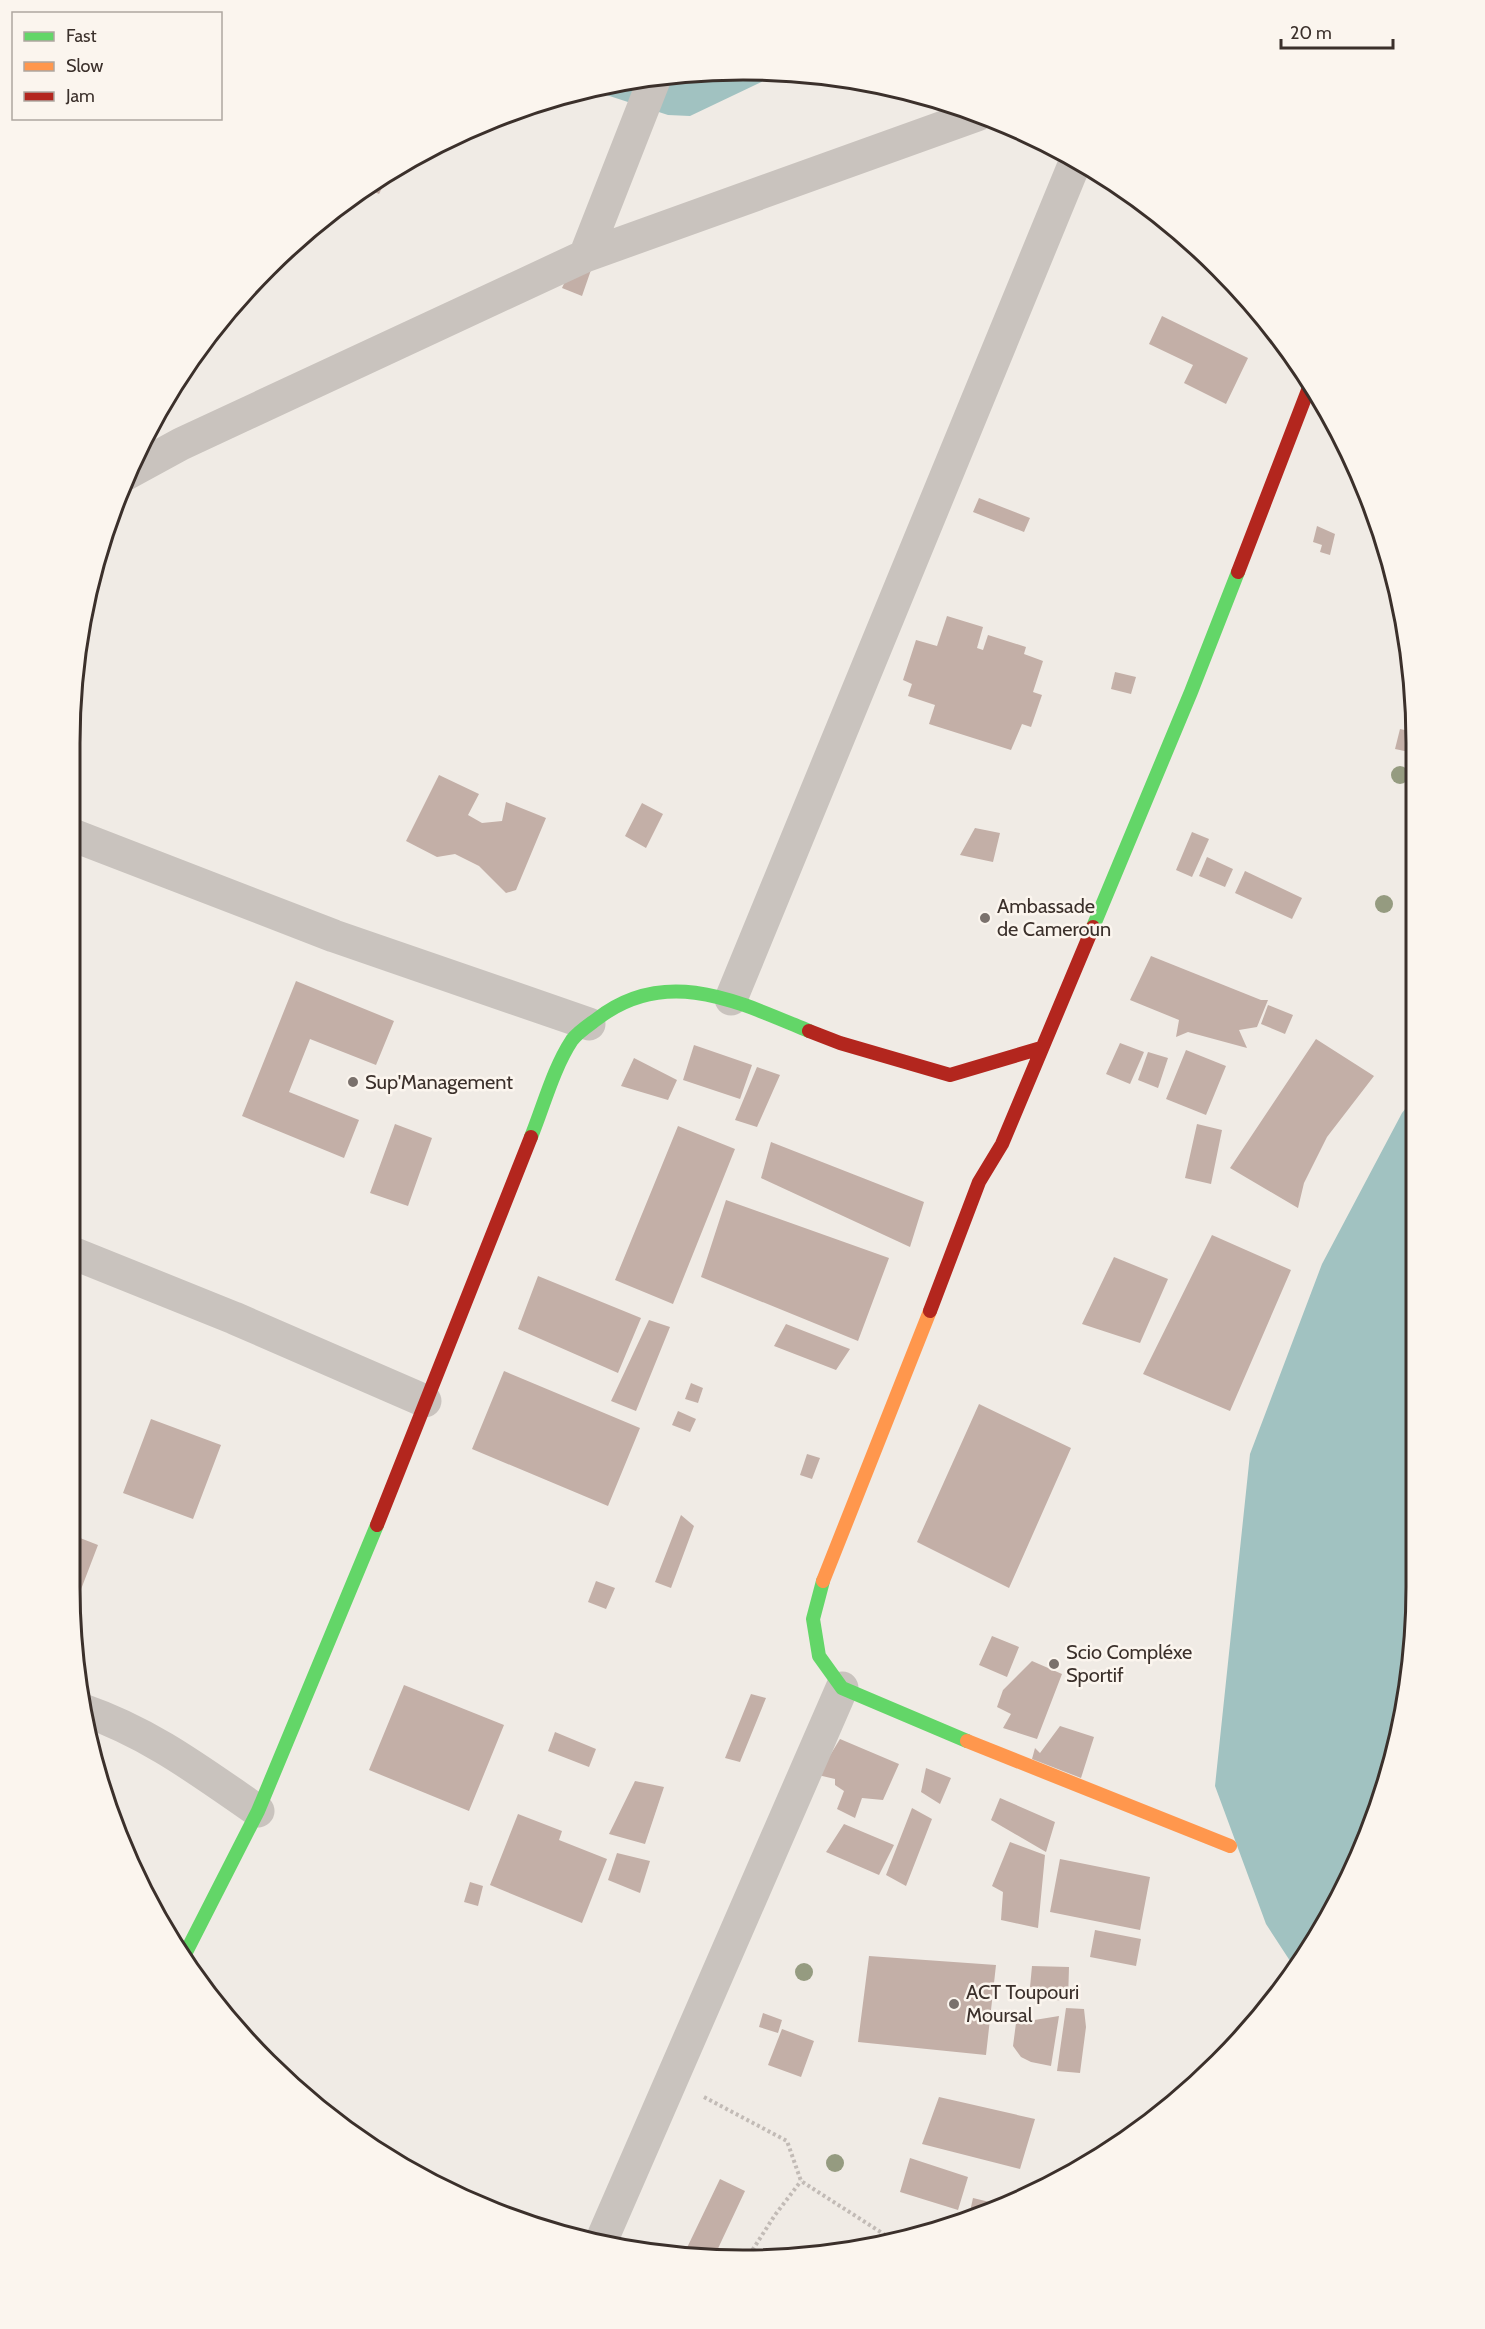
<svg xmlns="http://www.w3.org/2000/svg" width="1485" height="2329" font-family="Cabin,sans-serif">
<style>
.water{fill:#a1c2c1}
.building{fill:#c3afa7}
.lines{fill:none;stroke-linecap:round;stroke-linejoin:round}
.path{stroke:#c2bbb6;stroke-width:4;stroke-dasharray:3 3;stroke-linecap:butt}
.street{stroke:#c9c3be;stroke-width:33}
.fast{stroke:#63d668;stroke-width:14}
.slow{stroke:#ff974d;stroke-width:14}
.jam{stroke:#b3261e;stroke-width:14}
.tree{fill:#959b80}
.poi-dot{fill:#7a716c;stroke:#fbf5ee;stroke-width:2}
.labels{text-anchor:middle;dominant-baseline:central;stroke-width:5;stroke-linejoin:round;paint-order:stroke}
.poi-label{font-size:20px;fill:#3b302b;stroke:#fbf5ee;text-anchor:start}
.rim{fill:none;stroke:#3b302b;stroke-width:3}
</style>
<rect width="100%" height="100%" fill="#f0ebe5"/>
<path class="water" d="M787,70L797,72L776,75L690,116L668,115L591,90L655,75Z
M1413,1099L1410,1674L1365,1845L1294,1967L1266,1924L1215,1786L1250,1454L1322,1264L1402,1113Z"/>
<path class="building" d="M391,170L379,194L366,188Z
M573,264L591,270L582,296L562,288Z
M1162,316L1248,358L1226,404L1184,383L1193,365L1149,344Z
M979,498L1030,518L1024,532L973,512Z
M1317,526L1335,534L1330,555L1320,552L1322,545L1313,542Z
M947,616L983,627L977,648L983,650L988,635L1026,647L1024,654L1043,661L1033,692L1042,695L1031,727L1022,724L1011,750L929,724L935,705L908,696L912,684L903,680L916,640L937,646Z
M1115,672L1136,677L1131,694L1111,689Z
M1400,729L1414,732V753L1395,749Z
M439,775L479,794L468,815L482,823L502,821L506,802L546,818L516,890L506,893L479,866L455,854L437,857L406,841Z
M642,803L663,814L646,848L625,836Z
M975,828L1000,833L993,862L960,855Z
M1192,832L1209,839L1192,877L1176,870Z
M1207,857L1233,869L1225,887L1199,876Z
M1245,871L1302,898L1292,919L1235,893Z
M1151,956L1261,1000H1268L1257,1027L1239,1030L1247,1048L1188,1032L1176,1037L1179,1020L1130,1000Z
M296,981L394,1021L376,1065L310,1039L289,1092L359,1120L344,1158L242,1116Z
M1268,1005L1293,1015L1285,1034L1261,1024Z
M1316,1039L1374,1076L1327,1137L1304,1183L1298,1208L1230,1168Z
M1120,1043L1144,1052L1130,1084L1106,1074Z
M694,1045L752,1065L740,1099L683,1080Z
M1186,1050L1226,1066L1206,1115L1166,1099Z
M1148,1052L1168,1058L1158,1088L1138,1080Z
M634,1058L677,1080L668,1100L621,1086Z
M757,1067L780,1075L757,1127L735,1120Z
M395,1124L432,1138L408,1206L370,1193Z
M1197,1124L1222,1130L1211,1184L1185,1178Z
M678,1126L735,1149L673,1304L615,1280Z
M771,1142L924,1202L910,1247L761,1178Z
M726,1200L889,1258L858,1341L701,1277Z
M1212,1235L1291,1270L1230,1411L1143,1374Z
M1114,1257L1168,1279L1140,1343L1082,1324Z
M538,1276L641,1318L618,1373L518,1329Z
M649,1320L670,1327L636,1411L611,1401Z
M786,1324L850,1349L836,1370L774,1346Z
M504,1371L640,1428L608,1506L472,1449Z
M691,1383L703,1388L698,1403L685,1399Z
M979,1404L1071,1448L1009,1588L917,1542Z
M678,1411L696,1419L690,1432L672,1425Z
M151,1419L221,1445L193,1519L123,1493Z
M807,1454L820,1458L812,1479L800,1475Z
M681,1515L694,1526L671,1588L655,1582Z
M75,1536L98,1545L75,1605Z
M596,1581L615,1588L606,1609L588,1602Z
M992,1636L1019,1647L1007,1677L979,1665Z
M1032,1661L1062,1674L1037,1739L1003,1728L1011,1714L997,1707L1003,1690Z
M404,1685L504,1725L469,1811L369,1770Z
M751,1694L766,1698L740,1762L725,1758Z
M1060,1726L1094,1737L1081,1778L1032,1759L1035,1748L1040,1753Z
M555,1732L596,1749L589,1767L548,1751Z
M840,1739L899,1764L883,1800L862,1798L855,1818L837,1809L844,1791L835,1785V1779L818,1775Z
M926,1768L951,1778L940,1804L921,1792Z
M635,1781L664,1787L645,1844L609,1834Z
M1000,1798L1055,1822L1046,1852L991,1820Z
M912,1808L932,1819L906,1886L886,1875Z
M518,1814L562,1831L559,1840L607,1859L582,1923L490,1885Z
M844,1824L894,1845L879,1875L826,1852Z
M1010,1842L1045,1855L1038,1928L1001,1920L1003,1892L992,1886Z
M617,1853L650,1861L640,1893L608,1880Z
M1060,1859L1150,1877L1140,1930L1050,1912Z
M470,1882L483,1886L478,1906L464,1902Z
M1095,1930L1141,1939L1136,1966L1090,1957Z
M869,1956L996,1965L986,2055L858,2042Z
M1032,1966L1069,1967L1068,2001L1029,1998Z
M1066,2008L1084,2009L1086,2027L1080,2073L1057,2071Z
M763,2013L782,2020L778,2033L759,2027Z
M1059,2016L1051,2066L1031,2062L1021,2057L1013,2046L1016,2023Z
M782,2029L814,2041L801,2077L768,2065Z
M939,2097L1035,2119L1020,2169L922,2144Z
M910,2158L968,2177L958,2210L900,2192Z
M720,2179L745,2191L714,2257L684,2254Z
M973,2198L1002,2205L971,2217L969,2216Z"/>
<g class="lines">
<path class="path" d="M704,2097L787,2141L801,2181L893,2240
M746,2260L775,2215L801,2181"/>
<path class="street" d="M585,256L656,75
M126,474L181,444L585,256L977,115
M75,836L334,936L589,1024
M731,999L1076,160
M75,1254L234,1318L425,1401
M83,1710C150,1733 200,1771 258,1811
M600,2244L842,1688"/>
<path class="fast" d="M1093,927L1191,692L1238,572
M531,1137C544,1105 553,1069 572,1040C578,1032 589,1025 597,1019C666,965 739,1002 809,1031
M823,1581L813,1619L819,1656L842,1688L967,1741
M182,1960L258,1811L377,1525"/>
<path class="slow" d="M823,1581L930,1311
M967,1741L1230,1846"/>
<path class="jam" d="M1238,572L1310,385
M809,1031L840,1043L950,1075L1041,1048
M930,1311L979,1182L1002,1144L1093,927
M377,1525L531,1137"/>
</g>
<g class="tree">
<circle cx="1400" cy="775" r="9"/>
<circle cx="1384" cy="904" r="9"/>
<circle cx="804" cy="1972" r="9"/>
<circle cx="835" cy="2163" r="9"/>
</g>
<g class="poi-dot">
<circle cx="985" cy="918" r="6"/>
<circle cx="353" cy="1082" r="6"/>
<circle cx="1054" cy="1664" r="6"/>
<circle cx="954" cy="2004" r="6"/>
</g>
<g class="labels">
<g class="poi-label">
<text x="997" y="906">Ambassade<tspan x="997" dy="23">de Cameroun</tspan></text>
<text x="365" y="1082">Sup'Management</text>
<text x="1066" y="1652">Scio Compléxe<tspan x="1066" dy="23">Sportif</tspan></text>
<text x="966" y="1992">ACT Toupouri<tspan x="966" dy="23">Moursal</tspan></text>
</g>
</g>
<path d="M0 0H1485V2329H0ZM743 80H743A663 663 0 0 1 1406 743V1587A663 663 0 0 1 743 2250H743A663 663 0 0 1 80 1587V743A663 663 0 0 1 743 80Z" fill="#fbf5ee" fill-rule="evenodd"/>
<path class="rim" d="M743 80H743A663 663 0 0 1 1406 743V1587A663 663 0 0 1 743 2250H743A663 663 0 0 1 80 1587V743A663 663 0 0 1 743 80Z"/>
<rect x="12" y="12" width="210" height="108" fill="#fbf5ee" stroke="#aea6a0" stroke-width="1.5"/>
<rect x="24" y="32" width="30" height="9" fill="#63d668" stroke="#aea6a0" stroke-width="1.5"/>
<text x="66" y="42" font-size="18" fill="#3b302b">Fast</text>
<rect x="24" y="62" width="30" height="9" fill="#ff974d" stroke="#aea6a0" stroke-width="1.5"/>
<text x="66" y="72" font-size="18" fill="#3b302b">Slow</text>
<rect x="24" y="92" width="30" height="9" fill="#b3261e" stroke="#aea6a0" stroke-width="1.5"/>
<text x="66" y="102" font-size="18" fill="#3b302b">Jam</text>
<path d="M1281 39v9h112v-9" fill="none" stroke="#3b302b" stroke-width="3"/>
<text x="1290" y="39" font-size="18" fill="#3b302b" stroke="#fbf5ee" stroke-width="4.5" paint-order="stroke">20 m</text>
</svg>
